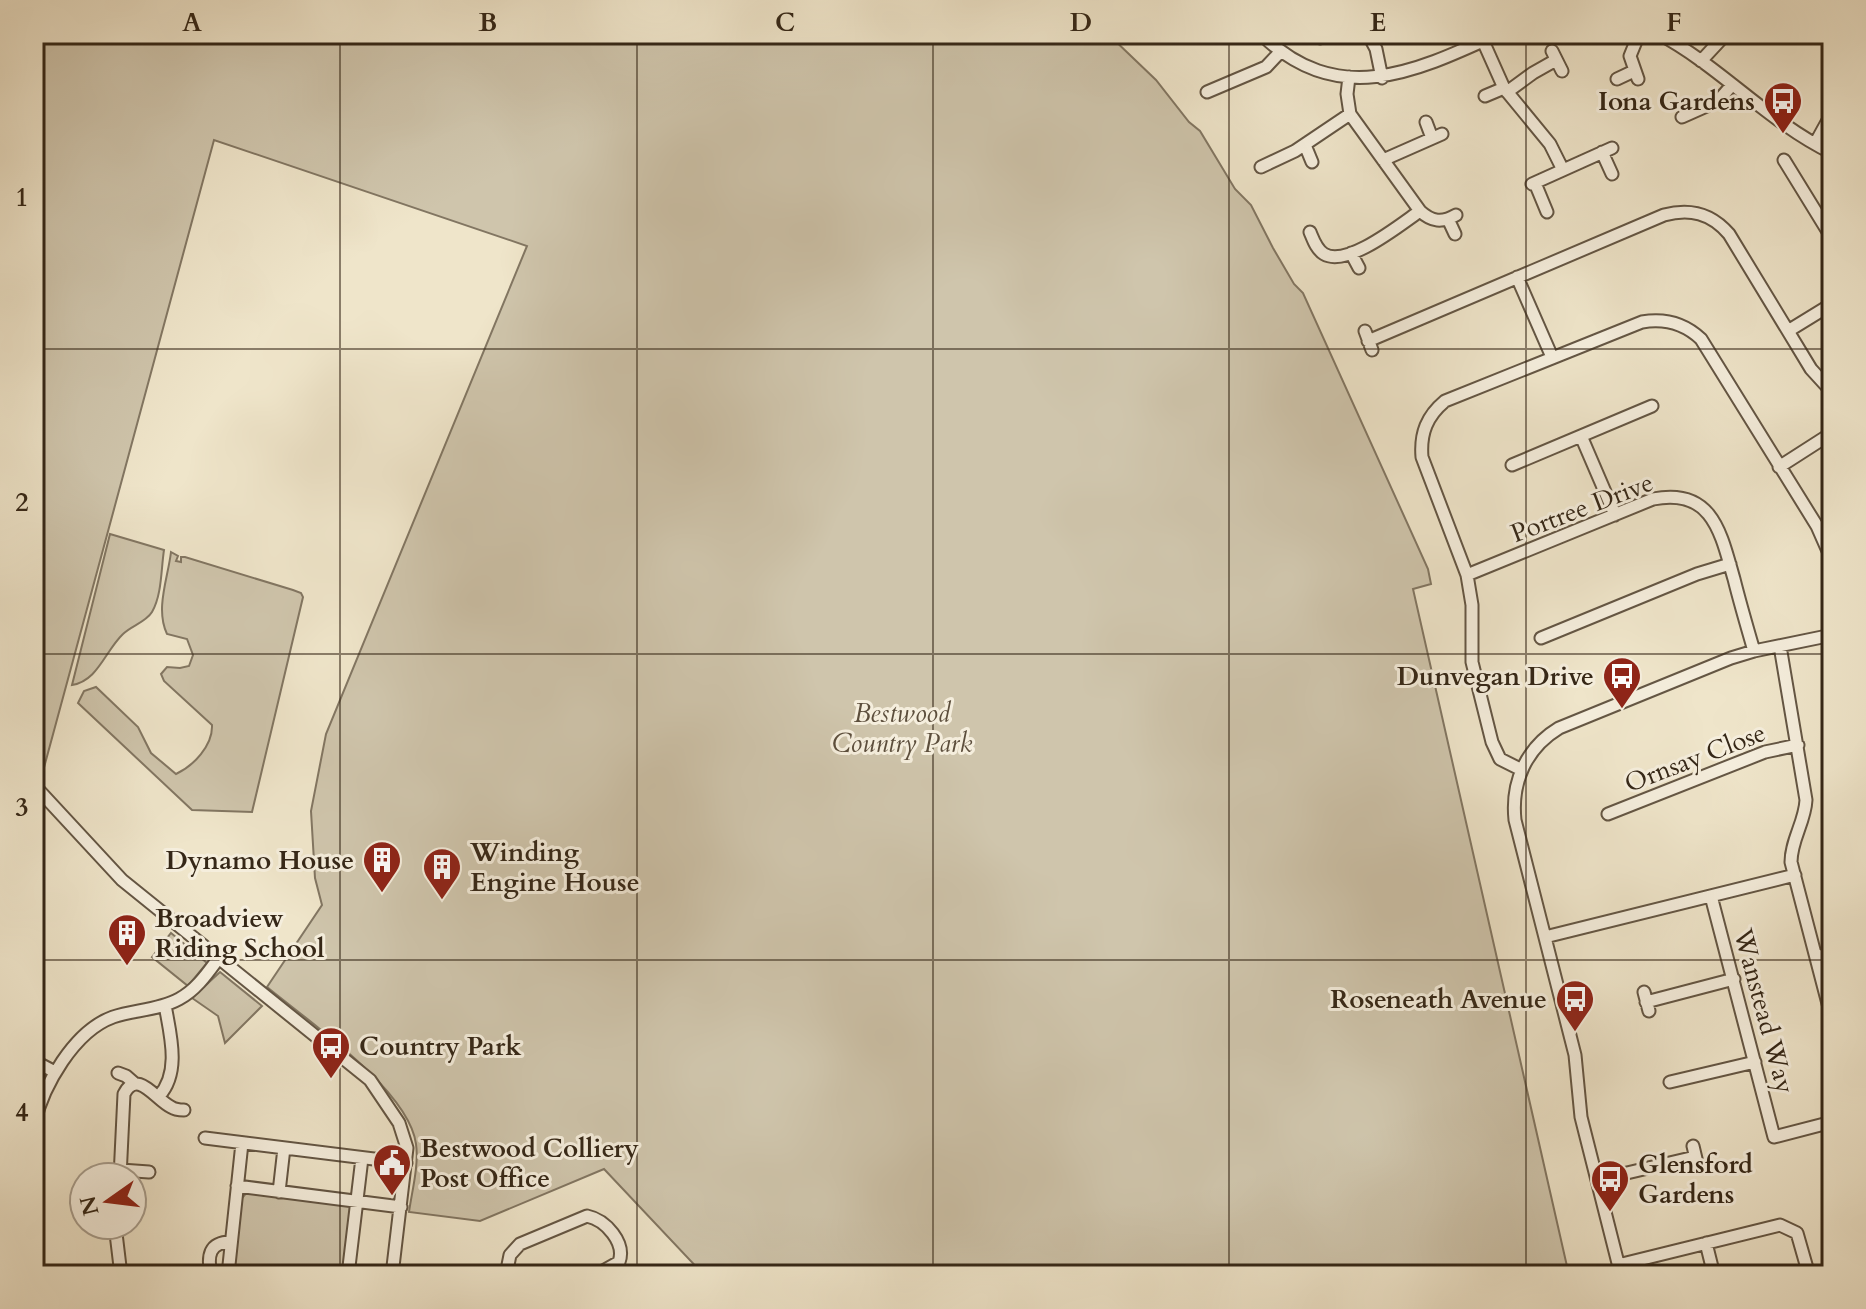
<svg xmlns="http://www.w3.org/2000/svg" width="1866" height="1309" font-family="Cardo,serif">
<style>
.green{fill:#cfc5ac;stroke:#827662;stroke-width:2}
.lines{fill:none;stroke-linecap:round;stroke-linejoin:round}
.minor-casing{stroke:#645644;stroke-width:15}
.minor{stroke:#f5eedd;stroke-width:11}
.grid{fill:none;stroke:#352717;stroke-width:2;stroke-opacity:0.55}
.labels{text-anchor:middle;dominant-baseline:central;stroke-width:6;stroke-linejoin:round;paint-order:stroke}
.poi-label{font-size:26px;font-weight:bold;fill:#352717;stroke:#f5eedd;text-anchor:start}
.street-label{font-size:26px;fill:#352717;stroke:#f5eedd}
.park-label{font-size:26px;font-style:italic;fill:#5c4e3c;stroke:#f5eedd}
.neatline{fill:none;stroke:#352717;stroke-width:3}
.grid-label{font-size:26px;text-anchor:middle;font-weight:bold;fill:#352717}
</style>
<rect width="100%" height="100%" fill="#efe5ca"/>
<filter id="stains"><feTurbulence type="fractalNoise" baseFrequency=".0025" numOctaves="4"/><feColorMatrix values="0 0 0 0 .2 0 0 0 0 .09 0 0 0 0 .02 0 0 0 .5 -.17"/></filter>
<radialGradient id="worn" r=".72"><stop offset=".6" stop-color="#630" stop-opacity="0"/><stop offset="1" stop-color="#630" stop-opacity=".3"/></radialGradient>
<path class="green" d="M34,34H1108L1156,80L1189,122L1200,131L1235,189L1251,205L1273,248L1294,284L1303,293L1428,569L1431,584L1413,589L1569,1275H704L604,1169L480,1221L409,1212C412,1191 419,1165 416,1144C409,1090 308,1021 267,987L322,905L315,878L311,811L326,734L527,246L214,140L39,786L34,776Z
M110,534L164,550C161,569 162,595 152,612C146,622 131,626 123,634C105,651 98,681 72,685Z
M171,552L178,556L176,561L181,562V557H185L293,590L301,593L303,597L252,812L192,810L78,703L84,691L96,687L138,727L151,753L176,774C193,766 213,746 212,725L164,681L161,674L167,667L180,668L189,666L193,655L187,639L167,634C155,609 168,578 171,552Z
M171,933L207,963L188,986L152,957Z
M220,972L262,1006L225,1043L218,1016L192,998Z
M248,1191L351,1203L346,1275H275L237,1269L234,1265L242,1198Z"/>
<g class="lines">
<g class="minor-casing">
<path id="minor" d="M1261,34C1337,109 1415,72 1498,34
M1368,34L1376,49L1382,78
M1659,34C1721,67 1768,122 1832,153
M1783,34L1784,35
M1154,36V34
M1320,38L1328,34
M1483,41L1504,88L1550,144L1563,170
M1552,51L1562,71
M1701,61L1726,34
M1349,77L1347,94L1350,114L1420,211C1432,222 1442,223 1456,215
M1617,79L1634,71
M1638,79L1630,56L1639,34
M1207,92L1266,67L1281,51
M1507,92L1533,73L1556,60
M1485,96L1504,88
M1682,117L1718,101L1732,85
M1426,122L1432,138
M1815,144L1832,113
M1305,145L1312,162
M1602,152L1612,174
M1383,160L1442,134
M1784,160L1832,238
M1261,167L1295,151L1350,114
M1535,183L1547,212
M1532,184L1612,148
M1448,219L1455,234
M1310,232C1313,239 1316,249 1324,254C1347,268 1401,224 1420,211
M1351,253L1359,268
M1517,277L1552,357
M1365,331L1372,350
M1788,331L1832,304
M1368,341L1664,215C1690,208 1711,213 1729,234L1811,369L1832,392
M1581,436L1615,515
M1512,465L1652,406
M1779,467L1832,433
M1467,575L1653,499C1713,487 1721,534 1734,579C1740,603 1747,627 1754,651
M1541,638L1697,574L1730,564
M1780,646L1806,800C1805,822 1791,840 1791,862L1832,1019
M1522,770L1500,759L1492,742L1472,662V605L1467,575L1422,457C1420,433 1427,416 1445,401L1642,322C1665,318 1684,323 1701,339L1817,526L1832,560
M34,785L122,880L370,1080L399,1123L407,1148L392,1275
M1608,814L1765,752L1798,745
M1711,896L1774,1137L1832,1122
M1545,937L1795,875
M1816,957L1832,953
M1644,992L1649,1011
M1646,1002L1734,979
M34,1061L55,1072
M118,1073L126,1076L134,1083
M1670,1082L1755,1062
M159,1096C181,1072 170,1034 165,1005
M34,1124C43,1086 74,1031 113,1017C134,1010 159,1010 179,999C196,990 207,974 218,959
M205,1138L406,1163
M1693,1146L1698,1167
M121,1170L149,1172
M120,1177L124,1094C137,1068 156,1100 171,1107C174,1109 181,1110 184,1110
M1597,1180L1695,1157
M237,1186L401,1207
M279,1192L284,1148
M115,1225L121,1275
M1706,1243L1714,1275
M1618,1265L1780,1225L1797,1233L1809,1275
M211,1275C207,1256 209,1242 231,1242
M236,1275L232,1272L229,1265L242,1143
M348,1275L362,1158
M506,1275L510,1255L520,1244L587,1216C606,1220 626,1243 619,1262L596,1275
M1621,1275L1581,1117L1575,1055L1515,820C1511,782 1526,748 1559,728L1731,658L1754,651L1832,635"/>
</g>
<use href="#minor" class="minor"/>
</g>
<path class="grid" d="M340,34V1275M637,34V1275M933,34V1275M1229,34V1275M1526,34V1275M34,349H1832M34,654H1832M34,960H1832"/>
<defs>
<g id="bus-pin" transform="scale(2)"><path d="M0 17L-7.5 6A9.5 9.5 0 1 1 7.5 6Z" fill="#8f2418" stroke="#f5eedd"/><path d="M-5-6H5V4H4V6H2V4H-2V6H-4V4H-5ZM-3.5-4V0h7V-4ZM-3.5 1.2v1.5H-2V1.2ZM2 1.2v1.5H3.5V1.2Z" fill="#fff"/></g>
<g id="building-pin" transform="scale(2)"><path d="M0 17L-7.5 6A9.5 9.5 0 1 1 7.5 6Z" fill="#8f2418" stroke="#f5eedd"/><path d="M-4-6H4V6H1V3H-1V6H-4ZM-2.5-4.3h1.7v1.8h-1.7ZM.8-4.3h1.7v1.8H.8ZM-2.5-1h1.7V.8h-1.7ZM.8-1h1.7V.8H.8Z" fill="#fff"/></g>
<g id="civic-pin" transform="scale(2)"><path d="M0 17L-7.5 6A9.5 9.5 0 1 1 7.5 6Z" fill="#8f2418" stroke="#f5eedd"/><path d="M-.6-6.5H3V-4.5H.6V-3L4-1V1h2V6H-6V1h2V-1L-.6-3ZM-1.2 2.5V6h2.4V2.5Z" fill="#fff"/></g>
</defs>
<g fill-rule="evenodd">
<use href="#bus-pin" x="1783" y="101"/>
<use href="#bus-pin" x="1622" y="676"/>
<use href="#building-pin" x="382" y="860"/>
<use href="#building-pin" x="442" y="867"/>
<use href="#building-pin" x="127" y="933"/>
<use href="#bus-pin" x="1575" y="999"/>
<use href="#bus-pin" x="331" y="1046"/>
<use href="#civic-pin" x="392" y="1163"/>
<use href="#bus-pin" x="1610" y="1179"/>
</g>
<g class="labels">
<g class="poi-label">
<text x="1755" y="101" text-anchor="end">Iona Gardens</text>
<text x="1594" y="676" text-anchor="end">Dunvegan Drive</text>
<text x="470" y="852">Winding<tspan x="470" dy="30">Engine House</tspan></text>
<text x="354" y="860" text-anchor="end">Dynamo House</text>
<text x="155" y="918">Broadview<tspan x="155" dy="30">Riding School</tspan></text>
<text x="1547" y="999" text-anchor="end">Roseneath Avenue</text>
<text x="359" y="1046">Country Park</text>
<text x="420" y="1148">Bestwood Colliery<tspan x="420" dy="30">Post Office</tspan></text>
<text x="1638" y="1164">Glensford<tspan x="1638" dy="30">Gardens</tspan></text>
</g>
<g class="street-label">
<text transform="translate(1582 508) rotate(-21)">Portree Drive</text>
<text transform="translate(1695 758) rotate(-21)">Ornsay Close</text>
<text transform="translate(1764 1011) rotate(75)">Wanstead Way</text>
</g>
<g class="park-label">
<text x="902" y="713">Bestwood<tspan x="902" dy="30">Country Park</tspan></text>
</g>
</g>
<rect width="1866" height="1309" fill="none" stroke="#efe5ca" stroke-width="88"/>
<g transform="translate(108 1201) rotate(256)"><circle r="38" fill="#f5eedd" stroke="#a89e8e" stroke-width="2"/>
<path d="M0-6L14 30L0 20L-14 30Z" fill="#8f2418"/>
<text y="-12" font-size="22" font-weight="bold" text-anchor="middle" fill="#352717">N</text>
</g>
<rect x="44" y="44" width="1778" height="1221" class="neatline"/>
<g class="grid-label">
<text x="192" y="31">A</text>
<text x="488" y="31">B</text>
<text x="785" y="31">C</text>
<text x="1081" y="31">D</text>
<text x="1378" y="31">E</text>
<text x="1674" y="31">F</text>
<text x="22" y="206">1</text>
<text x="22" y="511">2</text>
<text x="22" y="816">3</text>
<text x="22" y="1121">4</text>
</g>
<rect width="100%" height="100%" filter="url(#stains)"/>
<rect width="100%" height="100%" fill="url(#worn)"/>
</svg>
